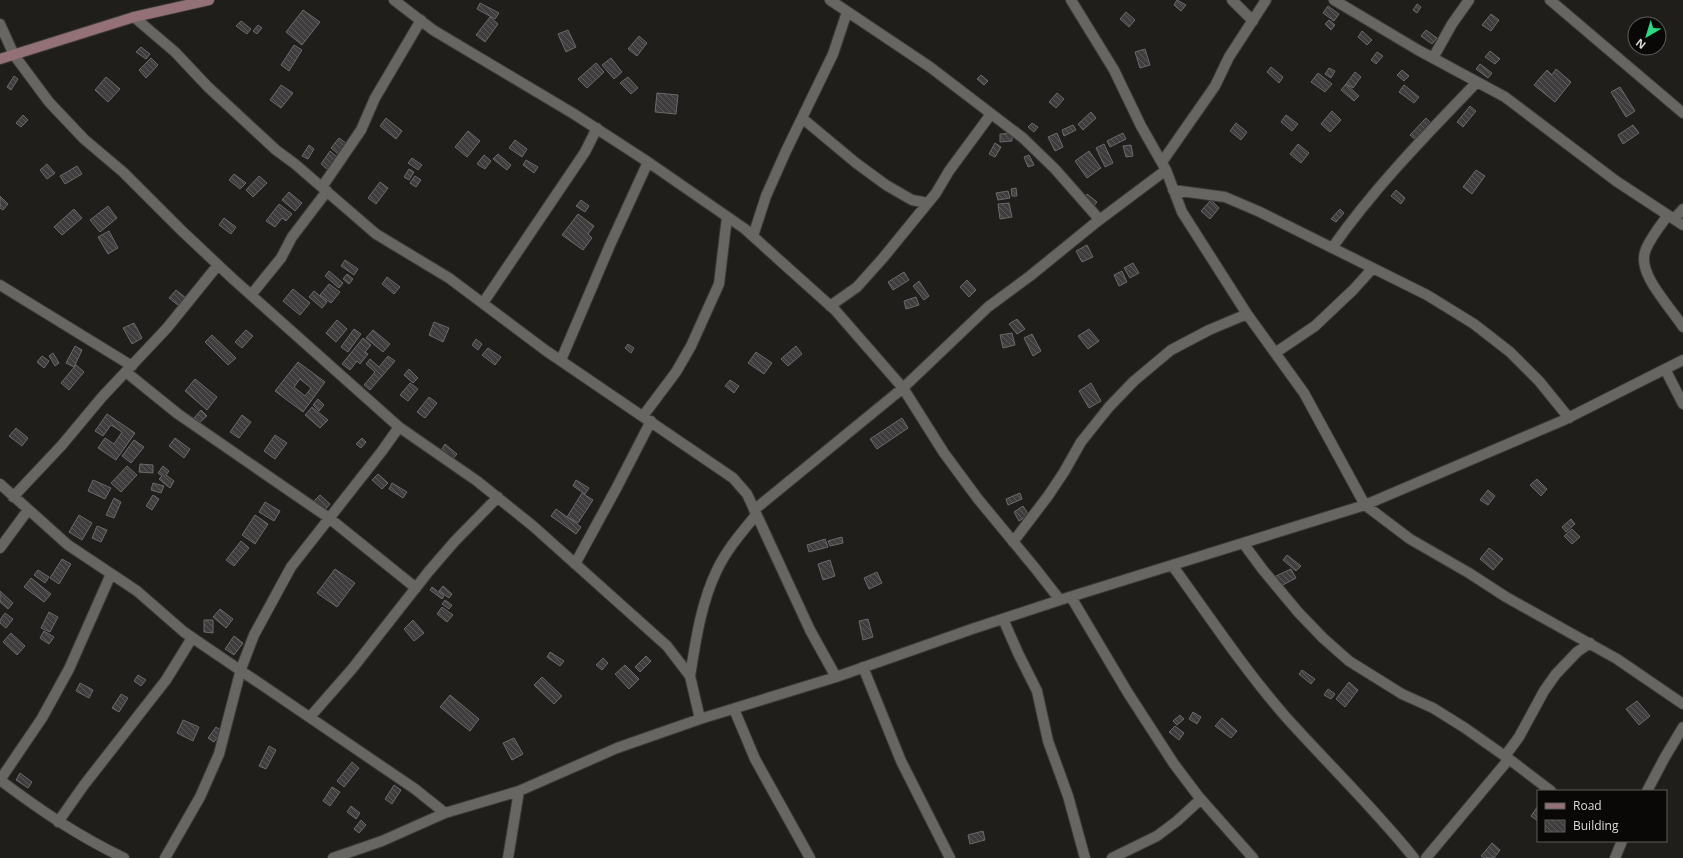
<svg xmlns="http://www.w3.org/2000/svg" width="1683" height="858" font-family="'Open Sans',sans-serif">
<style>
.building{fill:url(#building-back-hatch);stroke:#6c686b;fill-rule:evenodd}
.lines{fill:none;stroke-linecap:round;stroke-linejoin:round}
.street-casing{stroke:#3d3b39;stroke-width:12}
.secondary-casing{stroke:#3d3b39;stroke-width:12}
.street{stroke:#686663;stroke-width:10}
.secondary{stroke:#937176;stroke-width:10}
</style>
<defs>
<pattern id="building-back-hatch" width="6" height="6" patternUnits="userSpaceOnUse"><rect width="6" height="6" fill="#403d3f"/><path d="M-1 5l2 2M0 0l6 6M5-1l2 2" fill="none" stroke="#5b585a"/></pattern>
</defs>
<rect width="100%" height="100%" fill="#201e1b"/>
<path class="building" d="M1177,0L1186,5L1181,11L1174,5Z
M480,3L499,13L495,19L477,9Z
M1417,4L1421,7L1417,13L1413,10Z
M1328,6L1339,14L1334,21L1323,13Z
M303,10L320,22L302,45L286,32Z
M1126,12L1135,20L1129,27L1120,19Z
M1491,14L1499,20L1491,31L1482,25Z
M490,17L498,24L485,42L476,35Z
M1329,20L1335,25L1331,30L1325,24Z
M241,21L251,29L247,34L236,26Z
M258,25L262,28L257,34L253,31Z
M568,30L576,47L566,52L558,34Z
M1426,30L1437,38L1432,44L1421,36Z
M1362,31L1372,40L1367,45L1358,37Z
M639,36L647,43L637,56L628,49Z
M294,45L302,50L289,71L281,65Z
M141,47L150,54L146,59L136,52Z
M1145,49L1150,65L1140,68L1135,52Z
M1490,51L1500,59L1495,64L1485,57Z
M1377,52L1383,56L1376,64L1371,60Z
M151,58L158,65L146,78L139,70Z
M611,58L622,72L614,79L602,65Z
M596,63L604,72L587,88L578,79Z
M1480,64L1492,73L1488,78L1476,69Z
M1271,67L1283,77L1279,83L1267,72Z
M1329,68L1335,71L1331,78L1325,74Z
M1556,69L1571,82L1555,102L1534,85L1547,70L1552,75Z
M1402,70L1409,76L1404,81L1397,75Z
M1355,72L1361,77L1353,88L1346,84Z
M1318,73L1332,84L1325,92L1311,82Z
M981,75L988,81L984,85L977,79Z
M14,76L18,79L11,90L7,87Z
M106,77L120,89L108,102L95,90Z
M628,77L638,88L631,94L620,83Z
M1346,84L1359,96L1354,101L1341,90Z
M281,85L293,93L281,108L270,100Z
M1404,85L1419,97L1414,103L1399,92Z
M1620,87L1635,111L1626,117L1611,92Z
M657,93L678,95L676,114L655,112Z
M1057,93L1064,99L1056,108L1049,102Z
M1470,106L1476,111L1463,127L1457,122Z
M1332,111L1341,120L1330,132L1321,124Z
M1091,112L1096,118L1083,130L1078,124Z
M23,115L28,120L21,127L16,123Z
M1286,115L1298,124L1292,131L1281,122Z
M386,118L402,131L396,139L380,126Z
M1426,118L1434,126L1418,142L1410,135Z
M1032,123L1038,127L1034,132L1028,127Z
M1236,123L1247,132L1241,140L1230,131Z
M1073,125L1076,130L1064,136L1062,130Z
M1633,125L1639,133L1623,144L1618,135Z
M468,131L480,141L467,157L455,147Z
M1012,133V141L1000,142V134Z
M1057,133L1063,147L1055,151L1048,137Z
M1123,133L1126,139L1110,147L1107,141Z
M339,138L346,143L338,154L331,148Z
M515,140L527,149L522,157L509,148Z
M995,143L1001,147L995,157L989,154Z
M1104,144L1113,163L1105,167L1096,148Z
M1298,144L1309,153L1301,163L1290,154Z
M309,145L314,149L308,159L302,156Z
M1131,145L1133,156L1126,157L1123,146Z
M330,151L337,157L328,170L321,164Z
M1089,151L1101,168L1087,178L1075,161Z
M498,154L511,165L507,170L493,159Z
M484,155L491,161L485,169L477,164Z
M1029,155L1034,165L1028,167L1024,157Z
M412,158L422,165L418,170L408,163Z
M526,160L538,167L534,173L523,165Z
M47,164L55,173L47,179L40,170Z
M77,166L82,174L65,184L60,176Z
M409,169L414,172L409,180L404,177Z
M1476,170L1485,176L1472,194L1463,187Z
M234,174L246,183L240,189L229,180Z
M259,176L267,183L253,197L246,190Z
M415,176L421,180L416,187L410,183Z
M380,182L388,188L376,204L368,198Z
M1016,188L1017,196H1012L1011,189Z
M1396,190L1405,198L1401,204L1391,196Z
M1008,191L1010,198L998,200L996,193Z
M289,192L302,203L295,211L282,200Z
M1087,194L1097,202L1093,207L1083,199Z
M0,196L8,204L3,210L0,208Z
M581,200L589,206L585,212L576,206Z
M1211,200L1219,208L1210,219L1201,211Z
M1009,203L1012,217L1000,219L998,204Z
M279,204L292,214L286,221L282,218L275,227L266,221Z
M108,206L117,218L100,232L90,220Z
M74,209L82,218L62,235L54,227Z
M1340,209L1344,213L1336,222L1331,219Z
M578,214L594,226L588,234L592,238L583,250L562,235Z
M224,218L236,227L231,234L219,225Z
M109,231L118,248L108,254L98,237Z
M1087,245L1093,257L1082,262L1076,251Z
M345,260L358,269L354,275L341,266Z
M1133,263L1139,273L1130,278L1124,268Z
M329,271L343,283L339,288L325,276Z
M1122,271L1127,282L1119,286L1114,275Z
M904,272L909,280L893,290L888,282Z
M347,274L353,279L349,284L343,279Z
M387,277L400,287L394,294L382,284Z
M967,280L976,290L969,297L960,287Z
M919,281L929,296L924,300L913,286Z
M329,284L340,292L331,303L320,295Z
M293,289L310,303L300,315L283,301Z
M176,290L186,298L179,306L169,298Z
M314,291L327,302L322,308L309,297Z
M916,297L919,305L906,309L904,301Z
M1017,319L1025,329L1017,334L1009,324Z
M337,320L347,329L336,342L326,333Z
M434,322L449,328L443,342L429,335Z
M134,323L142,338L132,344L123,328Z
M354,329L361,334L348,352L341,347Z
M1089,329L1099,341L1088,349L1078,336Z
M246,330L253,336L242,348L235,342Z
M373,330L390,344L383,352L366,338Z
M1012,333L1015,345L1003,348L1000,335Z
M1032,334L1041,351L1033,356L1024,338Z
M212,335L236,358L228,365L205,342Z
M363,338L371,345L365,352L368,354L360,364L357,361L350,370L342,364Z
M476,339L482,344L478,350L472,345Z
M628,344L634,348L631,353L625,348Z
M75,346L82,350L74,367L66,363Z
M796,346L802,354L788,366L781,359Z
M488,348L501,357L495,365L482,355Z
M756,352L772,363L764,374L748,363Z
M53,353L59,363L55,366L49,356Z
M42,356L49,361L44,368L37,362Z
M388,356L395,361L370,390L364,385L375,372L366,364L370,359L379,367Z
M298,362L325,382L303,412L275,391ZM300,379L311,388L305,396L294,387Z
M76,365L84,372L69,390L61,383Z
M409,369L418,378L413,383L404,375Z
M195,379L217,397L207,410L185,391Z
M730,380L739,386L734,393L725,386Z
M410,383L418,389L408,401L400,395Z
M1091,383L1101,401L1089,408L1079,391Z
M429,397L437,403L425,418L417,412Z
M318,399L324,405L319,411L313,405Z
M312,407L328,420L320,428L305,415Z
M201,410L207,416L199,423L194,418Z
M107,414L135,433L116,460L98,448L105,438L114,444L122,432L111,425L103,436L95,431Z
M242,415L251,422L239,438L230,432Z
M902,418L908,428L877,449L870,439Z
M16,428L28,438L22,446L9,436Z
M275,435L287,443L275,459L264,451Z
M175,438L190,449L184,458L169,446Z
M362,438L366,442L361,448L356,444Z
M134,440L144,447L131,463L122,456Z
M445,444L457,454L451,461L440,452Z
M140,464L153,465V473L139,472Z
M127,466L137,475L121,492L111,483Z
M163,466L169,471L166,475L174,481L170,488L159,479L162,476L158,473Z
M378,474L388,483L382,489L372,480Z
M1537,479L1547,489L1541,496L1530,485Z
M93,480L111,488L105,499L88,491Z
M576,480L589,488L585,494L573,486Z
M153,483L164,486L161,493L151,490Z
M392,483L407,492L403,498L389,489Z
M1488,490L1495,496L1488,505L1480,500Z
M582,493L593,500L578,523L567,517Z
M1020,493L1022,499L1008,505L1006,499Z
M153,495L159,499L152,510L146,506Z
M320,495L330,504L324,511L314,501Z
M114,498L121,502L114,518L106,515Z
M265,502L280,511L274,521L259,512Z
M1023,506L1029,515L1019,521L1014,512Z
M556,509L581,527L576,534L551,516Z
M79,515L92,523L82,540L69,532Z
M255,515L268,524L255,544L242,535Z
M1571,519L1575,524L1566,532L1562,527Z
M97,526L107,530L101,542L92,538Z
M1572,529L1580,537L1572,544L1564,536Z
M842,537L843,543L830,546L828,541Z
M825,539L828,547L809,552L807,545Z
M241,541L249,548L234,566L226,560Z
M1489,548L1503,559L1493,570L1480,559Z
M1287,555L1301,566L1296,571L1283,560Z
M62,559L71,564L59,584L50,578Z
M830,560L835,576L823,580L818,564Z
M335,569L355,583L337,607L317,593Z
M1291,569L1296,578L1281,586L1276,576Z
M38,570L49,577L45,583L34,575Z
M877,572L882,583L869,589L864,578Z
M31,578L51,594L44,602L24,587Z
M443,586L452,594L449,598L439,591Z
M432,587L444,596L442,599L430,590Z
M0,591L13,603L8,609L0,602Z
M445,600L452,605L449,609L442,604Z
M442,607L453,615L447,622L437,614Z
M220,609L233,619L226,628L213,617Z
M49,612L58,617L50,632L41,628Z
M5,613L13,619L6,628L0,623V620Z
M868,619L873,637L863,640L859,621Z
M204,620H213V633L204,632Z
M413,620L424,633L414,641L404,629Z
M44,631L54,637L49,644L40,638Z
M11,633L25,646L17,655L3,642Z
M234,636L243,643L234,655L225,649Z
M550,652L564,661L560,666L547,657Z
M646,656L651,661L640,672L635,667Z
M603,658L608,663L602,670L596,665Z
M625,665L639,679L629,689L615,674Z
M1302,670L1315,679L1311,684L1299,674Z
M138,675L146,680L141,686L134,681Z
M542,677L562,696L554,704L534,685Z
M1349,682L1358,690L1345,707L1336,699Z
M80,683L93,690L89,698L76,691Z
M1328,689L1335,694L1331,699L1324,695Z
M121,694L128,698L119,712L112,708Z
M450,695L479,719L470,731L440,707Z
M1637,701L1650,716L1639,725L1626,709Z
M1193,712L1201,717L1197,724L1189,719Z
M1180,715L1184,719L1177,725L1173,721Z
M1222,718L1237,731L1231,738L1215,726Z
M183,720L199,727L193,741L177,733Z
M1175,726L1184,733L1179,740L1169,732Z
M216,727L222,731L214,742L208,738Z
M514,738L523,754L512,760L503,743Z
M269,746L276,750L266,769L259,766Z
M352,762L359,768L344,787L337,781Z
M20,773L32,782L28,788L16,780Z
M394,785L401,790L392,804L385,799Z
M332,787L340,792L330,806L323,801Z
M351,806L360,813L356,819L347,812Z
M1538,806V821L1531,816Z
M361,820L366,825L359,833L354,829Z
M983,831L985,840L970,844L968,835Z
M1492,843L1500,850L1494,858H1484L1481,856Z"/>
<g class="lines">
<g class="street-casing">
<path id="street" d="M394,0L433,30L574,114L648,162L745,229L777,258L835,310L903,388L944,453L978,499L1035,568L1060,600
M830,0L930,67L1023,138L1055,169L1099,219
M1071,0L1114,70L1141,126L1166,170L1182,212L1247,314L1304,393L1365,505L1410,539L1469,573L1506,597L1617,659L1683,704
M1232,0L1253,21
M1334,0L1418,50L1505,97L1616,181L1683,225
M1550,0L1683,113
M134,17L175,52L208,87L276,150L295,164L376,234L449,278L545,350L733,478L747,494L810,630L836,677
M0,24L14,55L49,102L84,139L123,172L181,230L233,279L399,427L477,481L533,526L667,646L690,676L700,719
M1433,58L1452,24L1469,0
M802,118L856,163L886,185L912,200L928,203
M1162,162L1215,86L1229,57L1266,0
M322,187L361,130L375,98L421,20
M1173,190L1225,197L1260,212L1427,295L1474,324L1510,352L1539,381L1569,418
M1668,215C1660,226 1651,237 1646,249C1635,273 1671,307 1683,327
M1674,219L1683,209
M753,236L766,196L786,151L833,54L847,12
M1332,248C1374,188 1426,135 1477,82
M0,285L132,366
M251,295L281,258L292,237L327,191
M483,303L585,152L597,128
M830,306L857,287L883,258L936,193L949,171L991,114
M1275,353L1315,326L1353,290L1373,268
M561,360L610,245L648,162
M1665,369L1683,404
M126,372L178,414L329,518L416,588
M643,416L676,372L691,346L719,284L727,217
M0,484L68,545L137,591L184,632L415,789L445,813
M13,497L62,445L102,397L167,328L218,265
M754,510L903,388L988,307L1030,276L1094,224L1166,170
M1013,542L1048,496L1064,472L1081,442L1109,407L1134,381L1171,350L1209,330L1247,314
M1243,543L1263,570L1298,612L1323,638L1349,661L1402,694L1433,708L1465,728L1509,759L1551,791
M0,548L28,510
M575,564L617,487L651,421
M1172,565C1209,616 1244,669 1285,716C1328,764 1374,808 1414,858
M1071,597L1128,693L1174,764L1199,797L1253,858
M1003,619L1018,653L1037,691L1048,741L1068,796L1085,858
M863,667L901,761L950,858
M690,676C696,639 701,603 717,570C727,549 742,532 756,515
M734,709L755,759L810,858
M310,717L352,669L429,571L455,541L498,497
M1505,756L1519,737L1544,691L1556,674L1577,652L1590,643
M0,780L42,718L69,669L111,574
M0,780C40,810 78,836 124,858
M1647,791L1665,757L1683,727
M58,822L84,785L166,680L192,638
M165,858L200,797L219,754L241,669L254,635L291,567L382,451L399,427
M333,858L382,841L445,813L519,791L617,748L700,719L836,677L972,629L1060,600L1365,505L1564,420L1683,360
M508,858L519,791
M1112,858L1157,836L1177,821L1201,799
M1426,858L1509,759
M1615,858L1622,841"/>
</g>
<g class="secondary-casing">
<path id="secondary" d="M0,59L134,17L209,0"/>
</g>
<use href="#street" class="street"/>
<use href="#secondary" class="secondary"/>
</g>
<rect x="1537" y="790" width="130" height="52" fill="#090807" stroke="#5e5d5b"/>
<rect x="1545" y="803" width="20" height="6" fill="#937176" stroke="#5e5d5b"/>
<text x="1573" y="810" font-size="12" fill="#dddcda">Road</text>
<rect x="1545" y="820" width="20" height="12" fill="url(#building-back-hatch)" stroke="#5e5d5b"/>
<text x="1573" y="830" font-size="12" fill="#dddcda">Building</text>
<g transform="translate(1647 36) rotate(218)"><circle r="19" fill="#090807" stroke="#5e5d5b"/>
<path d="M0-3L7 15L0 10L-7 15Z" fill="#2dd884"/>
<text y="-6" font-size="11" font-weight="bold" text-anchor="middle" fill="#dddcda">N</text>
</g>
</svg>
